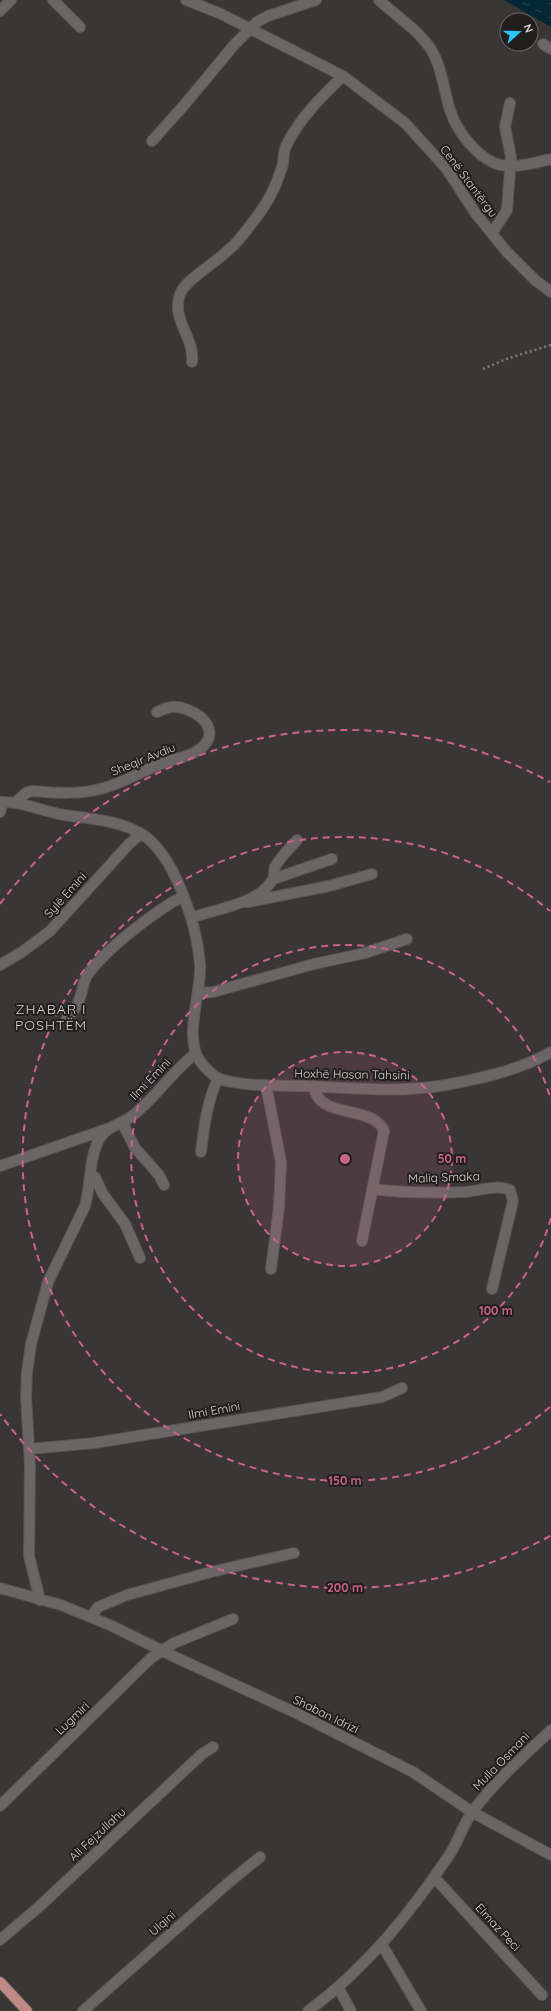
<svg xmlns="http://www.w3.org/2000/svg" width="551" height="2011" font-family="Quicksand,sans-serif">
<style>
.water{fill:url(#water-ripples)}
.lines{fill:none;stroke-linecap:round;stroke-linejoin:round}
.minor-casing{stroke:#585453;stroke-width:12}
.major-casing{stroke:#585453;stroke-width:12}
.path{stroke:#807c7c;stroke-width:2.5;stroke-dasharray:2 3;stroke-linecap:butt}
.minor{stroke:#6b6665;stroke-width:10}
.major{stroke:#c18984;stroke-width:10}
.ring{fill:none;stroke:#ca628b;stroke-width:2;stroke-dasharray:7 5}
.labels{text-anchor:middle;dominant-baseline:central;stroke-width:4;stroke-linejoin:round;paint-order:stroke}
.street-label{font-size:12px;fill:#d5d2d2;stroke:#211e1e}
.quarter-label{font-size:14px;letter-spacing:1px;fill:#d5d2d2;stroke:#211e1e}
.centre{fill:#ca628b;stroke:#211e1e;stroke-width:2}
.ring-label{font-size:12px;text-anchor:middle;font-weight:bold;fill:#ca628b;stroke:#211e1e;stroke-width:4;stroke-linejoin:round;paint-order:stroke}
</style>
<defs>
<pattern id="water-ripples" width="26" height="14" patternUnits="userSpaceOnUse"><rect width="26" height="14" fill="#022735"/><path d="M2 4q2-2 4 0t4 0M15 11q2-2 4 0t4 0" fill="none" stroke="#264551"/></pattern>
</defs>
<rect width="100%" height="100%" fill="#3b3636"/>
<path class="water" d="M504,0H551V27Z"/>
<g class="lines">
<g class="minor-casing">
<path id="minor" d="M53,0L80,27
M186,0L219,13L343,76L405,123L446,168L476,214L507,252L535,280L551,292
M379,0C396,16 420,31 432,51C442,68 444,91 450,110C456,129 474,154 494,163C511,170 534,163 551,159
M0,11L11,0
M543,44L551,49
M152,141L186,103L234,45L257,22L268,16L316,0
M492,233L507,210L511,157L505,127L510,103
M192,362C195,337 169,318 181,292C189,276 228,256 241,237C254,221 270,201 277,181C279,176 281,170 283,164C284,158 283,152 286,146C299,119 321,97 343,76
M0,802C20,801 40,810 59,814C86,819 116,819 140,833C175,853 197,926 200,964C202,992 183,1037 200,1061C204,1067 213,1076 220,1079C245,1087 276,1085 303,1086C351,1088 399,1093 446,1085C482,1078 520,1070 551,1052
M15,803L26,793L32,791C56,793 80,795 104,788C126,782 145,769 166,762C180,757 196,756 206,743C220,723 188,705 171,707C166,708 161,710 157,712
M0,812L2,802
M273,879L332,859
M248,902L329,886L372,874
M191,918C215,909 260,904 273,879C274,875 274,870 275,867C280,857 290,848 297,840
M0,965L22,952L50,931L129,844L141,834
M198,993L213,992L314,964L365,953L407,939
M67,1018C71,1013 76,1009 78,1003C83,993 82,983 88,974C107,948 154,912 183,896
M266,1085L281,1162L279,1207L271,1269
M314,1086C317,1120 373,1104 384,1131L362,1241
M122,1122L135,1148L159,1175L164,1185
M201,1152C204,1127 207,1102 218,1078
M0,1166L107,1129
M91,1175L95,1177L103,1194L125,1224L140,1258
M372,1189C402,1193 434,1193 464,1192C480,1191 495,1184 510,1190L513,1201L492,1289
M29,1449L94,1443L382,1397L402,1388
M0,1588L61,1605L112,1626L179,1659L294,1712L413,1772L472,1812L551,1855
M40,1600L29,1556L30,1465L26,1397L27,1372L31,1344L48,1282L85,1206C91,1185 89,1155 100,1138C107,1127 118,1125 128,1119C154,1101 171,1072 196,1053
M91,1617L98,1607L127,1595L211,1572L294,1553
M0,1806L151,1658L174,1643L233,1619
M434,1877L542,1995
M0,1940L41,1905L202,1754L213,1747
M382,1945L421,2011
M338,1987L351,2011
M83,2011L227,1884L260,1857
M308,2011C366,1969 410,1913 450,1854C459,1840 463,1824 473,1811C495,1781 524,1756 551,1730"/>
</g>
<g class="major-casing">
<path id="major" d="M0,1982L27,2011"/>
</g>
<path class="path" d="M483,369L509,358L551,345"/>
<use href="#minor" class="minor"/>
<use href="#major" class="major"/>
</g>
<circle cx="345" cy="1159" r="107" fill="#ca628b" fill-opacity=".12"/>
<g class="ring">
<circle cx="345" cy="1159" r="107"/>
<path d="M551 1218A214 214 0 1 1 551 1100"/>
<path d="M550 1407A322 322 0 1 1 550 911"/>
<path d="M550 1536A429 429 0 0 1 0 1414M0 904A429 429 0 0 1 550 782"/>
</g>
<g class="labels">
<g class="street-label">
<text transform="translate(469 181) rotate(53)">Cenë Stantërgu</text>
<text transform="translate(143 759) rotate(-22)">Sheqir Avdiu</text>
<text transform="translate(65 895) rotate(-48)">Sylë Emini</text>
<text transform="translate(352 1074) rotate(1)">Hoxhë Hasan Tahsini</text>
<text transform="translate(150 1079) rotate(-46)">Ilmi Emini</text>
<text transform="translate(444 1177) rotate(-2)">Maliq Smaka</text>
<text transform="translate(214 1410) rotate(-10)">Ilmi Emini</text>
<text transform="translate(326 1714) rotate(26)">Shaban Idrizi</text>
<text transform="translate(72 1718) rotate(-44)">Lugmiri</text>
<text transform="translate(501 1761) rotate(-46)">Mulla Osmani</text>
<text transform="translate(97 1834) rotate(-43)">Ali Fejzullahu</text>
<text transform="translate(162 1923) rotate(-41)">Ulqini</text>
<text transform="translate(498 1927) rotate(47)">Elmaz Peci</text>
</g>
<g class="quarter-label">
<text x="51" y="1009">ZHABAR I<tspan x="51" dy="16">POSHTËM</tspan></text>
</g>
</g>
<circle cx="345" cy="1159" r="6" class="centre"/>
<g class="ring-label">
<text x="452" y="1163">50 m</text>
<text x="496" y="1315">100 m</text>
<text x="345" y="1485">150 m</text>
<text x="345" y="1592">200 m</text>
</g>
<g transform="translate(519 32) rotate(69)"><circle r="19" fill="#211e1e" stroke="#696666"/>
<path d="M0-3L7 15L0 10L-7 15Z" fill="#29c8ff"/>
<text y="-6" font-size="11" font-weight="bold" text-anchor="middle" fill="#d5d2d2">N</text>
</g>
</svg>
